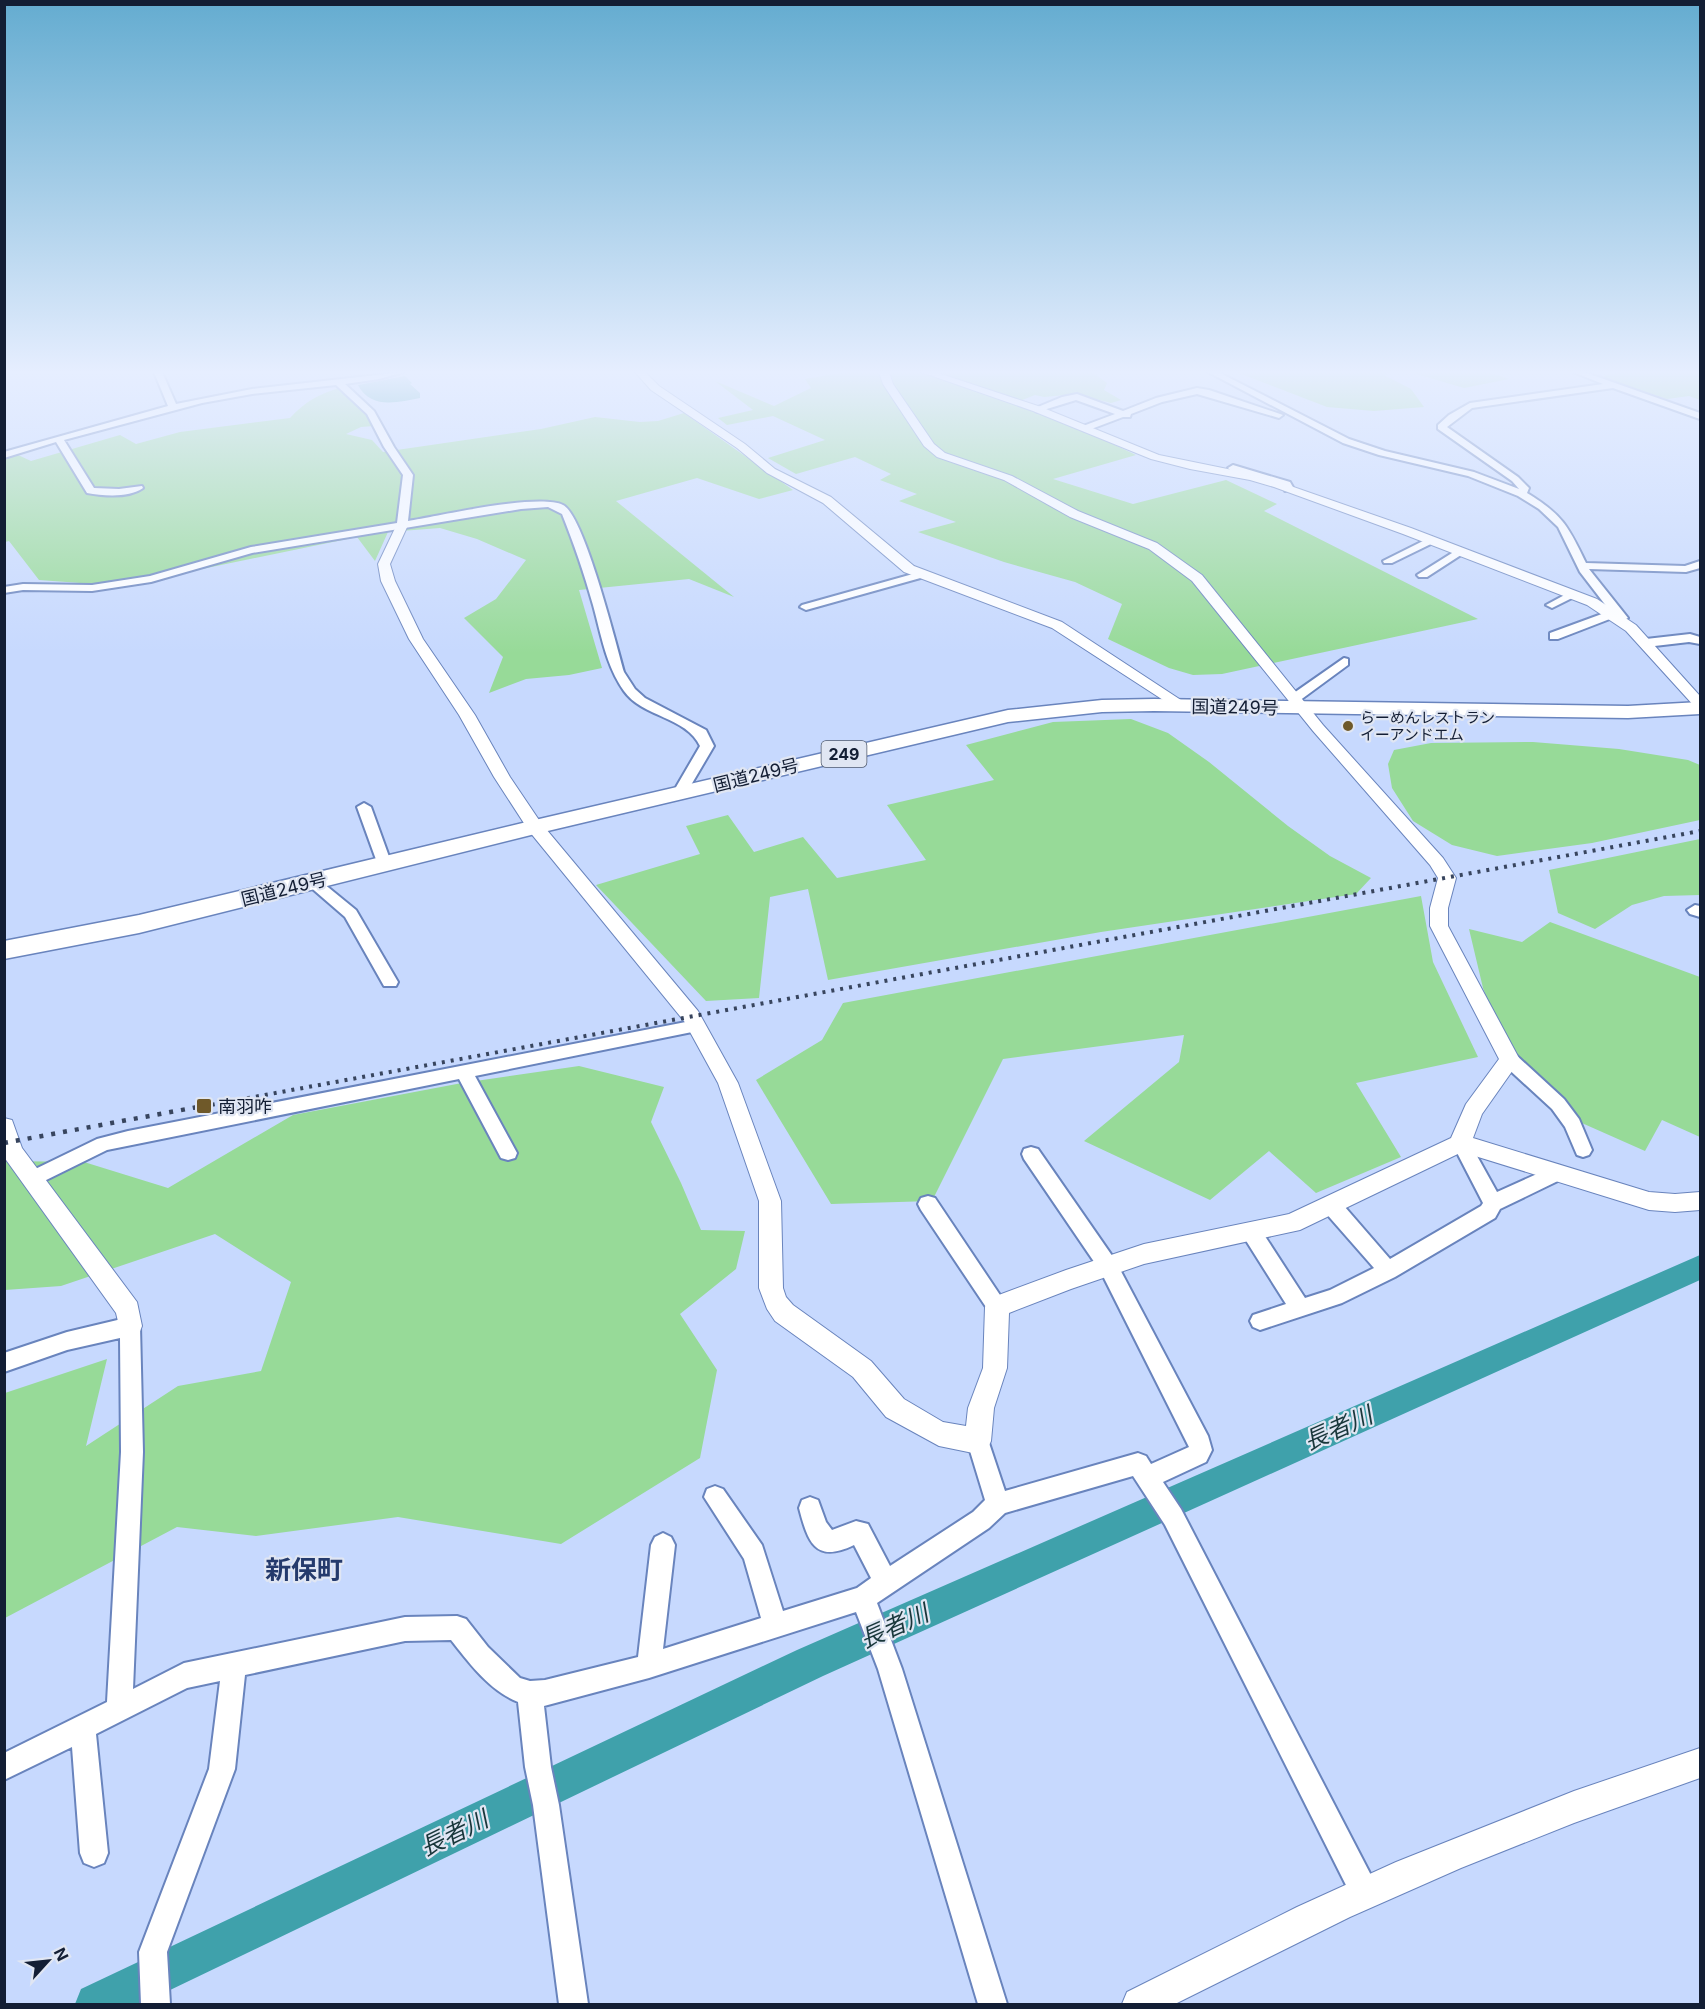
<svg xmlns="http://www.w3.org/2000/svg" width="1705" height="2009" font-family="Inter,'Noto Sans JP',sans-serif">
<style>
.green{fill:#97da98}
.water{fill:#3fa1ab}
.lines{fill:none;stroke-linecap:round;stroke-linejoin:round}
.river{fill:#3fa1ab;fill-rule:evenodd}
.minor-casing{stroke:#6984bd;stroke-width:4}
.tertiary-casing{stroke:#6984bd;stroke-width:2}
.trunk-casing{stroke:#6984bd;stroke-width:3}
.minor{fill:#fff;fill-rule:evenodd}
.tertiary{fill:#fff;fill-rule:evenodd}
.trunk{fill:#fff;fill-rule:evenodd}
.rail-far1{stroke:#38455e;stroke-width:4;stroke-dasharray:3 6;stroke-linecap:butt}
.rail{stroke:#38455e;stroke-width:4.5;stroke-dasharray:4 8;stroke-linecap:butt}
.poi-dot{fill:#6f5929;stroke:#e0e6f3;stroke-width:2}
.labels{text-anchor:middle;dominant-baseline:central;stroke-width:4.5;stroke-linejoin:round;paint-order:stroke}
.far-poi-label{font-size:15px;fill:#131e34;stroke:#e0e6f3;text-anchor:start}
.shield{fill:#e0e6f3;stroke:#505a6d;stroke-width:1.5}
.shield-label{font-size:16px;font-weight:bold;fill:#131e34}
.street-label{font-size:18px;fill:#131e34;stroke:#e0e6f3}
.poi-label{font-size:18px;fill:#131e34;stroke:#e0e6f3;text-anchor:start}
.near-water-label{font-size:24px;font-style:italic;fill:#19373b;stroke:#e0e6f3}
.near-quarter-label{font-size:26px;font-weight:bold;fill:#243a6c;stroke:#e0e6f3}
</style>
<rect width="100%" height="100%" fill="#c7d9fe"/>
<path class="green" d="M846,372H1092L1107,383L1104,390L1121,400L1111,403L1076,394L1044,397L1035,395L1015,403L1060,419L1136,455L1053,479L1133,504L1226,480L1277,504L1264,511L1478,619L1222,674L1193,675L1169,668L1108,639L1122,604L1075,582L1004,562L918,532L956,522L899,501L917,494L880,480L891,474L855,457L796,474L768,458L825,440L773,416L727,425L718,418L753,410L715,381L774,406L811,388L805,379Z
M1236,372H1393L1384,375L1411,389L1424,407L1374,411L1327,407Z
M1410,372H1488L1509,379L1464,388Z
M1618,372H1700V400L1689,396L1667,399L1601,377Z
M340,388L362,405L374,426L361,427L346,434L372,440L383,452L541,429L595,417L640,422L658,421L684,413L793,490L759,499L697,478L616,501L734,597L689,579L579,590L602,668L569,675L526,679L489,693L503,657L464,618L496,599L526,560L477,539L440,528L388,532L375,561L357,537L197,570L108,585L39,580L9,541L5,542L4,459L18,455L31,461L120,435L136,444L180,432L290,418C305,402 318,394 340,388Z
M1131,719L1168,733L1209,762L1288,826L1330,856L1371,878L1356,894L1101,932L828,980L808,889L770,897L759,998L706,1001L596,885L700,854L686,826L728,815L754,852L803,837L837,878L926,860L887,805L994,780L966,745L1053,722Z
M1533,742L1619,749L1688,760L1700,765V820L1592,843L1497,856L1452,845L1413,821L1392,788L1388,764L1394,750L1431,743Z
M1700,839V895L1664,896L1632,905L1595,929L1558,913L1549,870Z
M1421,896L1433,962L1478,1057L1356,1083L1401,1157L1316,1193L1269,1151L1210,1200L1084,1141L1179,1062L1184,1035L1003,1059L932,1201L831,1204L756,1080L822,1040L843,1003Z
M1550,922L1700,977V1137L1662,1120L1645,1151L1566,1116L1516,1075L1483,988L1469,929L1522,942Z
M579,1066L664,1087L651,1122L681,1183L701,1230L745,1231L736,1269L680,1314L717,1370L700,1458L561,1544L398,1517L256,1536L177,1527L5,1618V1393L107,1359L86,1446L178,1386L261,1371L291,1282L215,1234L61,1286L5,1290V1161L84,1162L168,1188L293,1115L462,1083Z"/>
<path class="water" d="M405,376L412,383L410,384L420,393V398C398,402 371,410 358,385Z"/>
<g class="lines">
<path class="river" d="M1700,1255V1280L823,1676L141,2004H75L81,1989L797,1650Z"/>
<g class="minor-casing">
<path id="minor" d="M154,372H162L176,404L252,389L404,372L379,379L345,384L374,411L394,447L413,475L408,521C439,516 538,493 563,505C584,515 616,644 624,672L635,689L645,698L706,730L714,746L684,797L679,798L672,794L700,746C687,717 642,717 624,691C606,666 601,634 593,605C584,573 574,544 562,514L548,507L521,509L252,553L151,582L92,591L23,590L4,593V587L23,584L92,585L150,576L251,547L397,523L403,475L384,447L367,414L336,385L252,394L202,403L64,440L94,488L119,489L142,486L143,488C129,498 104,496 87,493L56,442L4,458V452L168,406Z
M1208,372H1218L1349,439L1385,451L1474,472L1519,489L1512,481L1438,429V425L1449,415L1470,403L1603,384L1573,372H1584L1700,413V419L1697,418L1613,388L1472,408L1447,427L1518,477L1529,488L1527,493C1563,515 1568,526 1586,563L1685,566L1700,561V568L1686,572L1589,569L1628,618L1619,622L1615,621V617L1558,639H1550V633L1610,611L1580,572L1558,527L1539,509L1518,496L1468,476L1379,455L1343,443Z
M1197,388L1209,390L1283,415L1279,418L1197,394L1162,402L1131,414L1130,417H1123L1086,431L1083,430V426L1115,414L1076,400L1037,412L1033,409L1062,397L1077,394L1123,411L1156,398Z
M1233,465L1290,482L1294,489L1285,491L1283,486L1230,470L1228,468Z
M1431,537L1436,540L1435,542L1392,563H1384L1383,561Z
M1460,548L1465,551L1464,553L1427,577H1419L1417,575Z
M920,572L924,573V577L806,610L800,607L802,605Z
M1572,591L1578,594L1576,596L1552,608L1546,605Z
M1690,634L1700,637V644L1689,642L1646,647L1640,643L1646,639Z
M1344,658L1348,659V665L1299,701H1291L1289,698L1291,695Z
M364,803L371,807L392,865L390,868H380L378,865L357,807Z
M313,877L318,879L356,910L398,982L396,986H384L345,917L308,885L306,882Z
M1695,905L1700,906V917L1690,914L1687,910Z
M696,1020L702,1022L704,1026L702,1030L475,1076L517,1153L515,1158L508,1160L501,1158L459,1079L107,1150L32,1187L25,1184L23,1179L25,1174L97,1139L128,1131Z
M1510,1054L1516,1055L1564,1099L1579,1119L1592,1150L1589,1155L1583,1157L1577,1155L1565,1127L1552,1109L1504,1065L1501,1060L1504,1055Z
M1461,1136L1467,1138L1497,1192L1557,1165L1564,1168L1566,1173L1564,1178L1500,1209L1495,1218L1395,1277L1342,1303L1260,1330L1253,1327L1250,1321L1253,1315L1286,1304L1245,1239L1242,1233L1245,1227L1252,1225L1259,1227L1305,1298L1330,1290L1374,1268L1324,1211L1321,1205L1324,1199L1331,1197L1338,1199L1390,1259L1481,1206L1483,1203L1452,1143L1455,1138Z
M1031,1147L1038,1149L1115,1260L1208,1436L1212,1450L1206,1462L1163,1482L1181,1509L1375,1883L1379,1893L1375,1903L1365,1907L1355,1903L1165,1525L1133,1476L1005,1513L989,1528L877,1603L902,1669L1007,2004H978L878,1669L856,1612L649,1678L544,1706L551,1767L559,1805L588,2004H559L533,1805L525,1767L518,1702C490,1691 470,1664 451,1640L405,1641L245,1675L235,1769L167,1952L170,2004H141L139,1952L209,1769L220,1681L187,1688L96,1734L108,1853L104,1863L94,1867L84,1863L80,1853L72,1747L4,1780V1753L107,1702L121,1452L120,1338L67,1350L4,1372V1353L67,1332L130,1317L137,1319L140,1326L143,1452L133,1689L184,1663L405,1617L457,1616L466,1619L488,1647L520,1678L530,1681L545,1680L638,1657L651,1545L655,1537L663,1533L671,1537L675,1545L663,1649L761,1618L744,1559L704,1497L707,1489L715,1486L723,1489L762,1545L783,1611L857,1588L871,1578L854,1545C815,1564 808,1542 799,1508L802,1500L810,1497L818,1500L826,1522L832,1530L856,1521L868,1524L890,1566L973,1512L985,1500L967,1441L970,1434L978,1430L986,1434L1005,1491L1138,1453L1146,1456L1151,1464L1189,1447L1101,1272L1024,1159L1022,1154L1024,1149Z
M928,1196L935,1198L1004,1301L1007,1307L1004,1313L997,1316L990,1313L921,1210L918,1204L921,1198Z"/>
</g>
<g class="tertiary-casing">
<path id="tertiary" d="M635,372H645L659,386L745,444L775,469L831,497L914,566L1062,622L1190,706L1187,709H1177L1052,628L904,572L823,503L767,473L737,448L651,390Z
M879,372H889L893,384L934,444L945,453L1012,476L1078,511L1157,543L1202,575L1323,725L1443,858L1456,878L1448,908V926L1520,1060L1482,1114L1473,1138L1649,1192L1675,1194L1700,1192V1210L1675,1212L1649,1210L1462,1152L1300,1230L1144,1264L1071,1289L1009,1313L1007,1368L994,1408L991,1441L987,1450L978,1454L939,1446L886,1417L853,1377L775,1321L767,1309L759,1288V1201L718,1083L684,1021L529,831L494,777L459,715L409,639L381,581L378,564L398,522L402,521L408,525L390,564L395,581L423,639L475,715L510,777L541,823L698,1011L738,1083L781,1201L783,1288L786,1297L793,1305L871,1361L904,1399L943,1422L966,1426L968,1408L983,1368L985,1307L988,1299L1066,1270L1144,1244L1289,1214L1451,1138L1466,1104L1499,1059L1430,926V908L1438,878L1430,865L1313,731L1192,581L1149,549L1070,517L1004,480L937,457L924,446L883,384Z
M921,372H935L1041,407L1159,455L1252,474L1282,483L1411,528L1597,599L1636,625L1700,696V708L1695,707L1626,631L1587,605L1403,534L1274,487L1250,480L1190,469L1151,459L1033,411Z
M4,1118L12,1120L22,1148L137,1302L142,1326L139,1334L130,1337L121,1334L116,1313L4,1157Z
M1700,1748V1778L1574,1823L1461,1868L1350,1917L1175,2004H1122L1127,1992L1297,1907L1396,1862L1574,1791Z"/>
</g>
<g class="trunk-casing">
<path id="trunk" d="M1154,699L1628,706L1700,702V714L1628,718L1154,711L1102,712L1008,722L535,834L139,933L4,959V941L139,915L535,820L1008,710L1102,700Z"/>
</g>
<use href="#minor" class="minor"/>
<use href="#tertiary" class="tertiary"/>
<use href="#trunk" class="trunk"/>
<path class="rail-far1" d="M194,1108L1700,831"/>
<path class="rail" d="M4,1143L203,1106"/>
</g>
<linearGradient id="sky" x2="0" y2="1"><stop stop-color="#64acd0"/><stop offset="0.57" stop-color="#e6eeff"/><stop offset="1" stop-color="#e6eeff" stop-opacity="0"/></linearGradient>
<rect width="1705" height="653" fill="url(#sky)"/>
<g class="poi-dot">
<circle cx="1348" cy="726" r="6"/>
<rect x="196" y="1098" width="16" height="16" rx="3"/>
</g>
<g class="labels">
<g class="far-poi-label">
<text x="1360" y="717">らーめんレストラン<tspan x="1360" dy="17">イーアンドエム</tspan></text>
</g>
<rect class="shield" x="821.5" y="741" width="45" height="26" rx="4.5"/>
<g class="shield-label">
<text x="844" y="754">249</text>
</g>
<g class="street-label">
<text transform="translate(1235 707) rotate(1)">国道249号</text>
<text transform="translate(756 775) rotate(-14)">国道249号</text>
<text transform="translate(284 889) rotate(-14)">国道249号</text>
</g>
<g class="poi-label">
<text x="218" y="1106">南羽咋</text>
</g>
<g class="near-water-label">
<text transform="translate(1338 1428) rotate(-24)">長者川</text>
<text transform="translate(894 1626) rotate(-24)">長者川</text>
<text transform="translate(454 1833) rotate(-26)">長者川</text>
</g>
<g class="near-quarter-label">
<text x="304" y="1569">新保町</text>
</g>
</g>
<rect width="1705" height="2009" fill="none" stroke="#131e34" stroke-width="12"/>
<g transform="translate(48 1961) rotate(63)" stroke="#e0e6f3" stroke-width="4.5" paint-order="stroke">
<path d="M0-4.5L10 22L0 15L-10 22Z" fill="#131e34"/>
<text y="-9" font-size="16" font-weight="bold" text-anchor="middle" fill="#131e34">N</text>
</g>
</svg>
